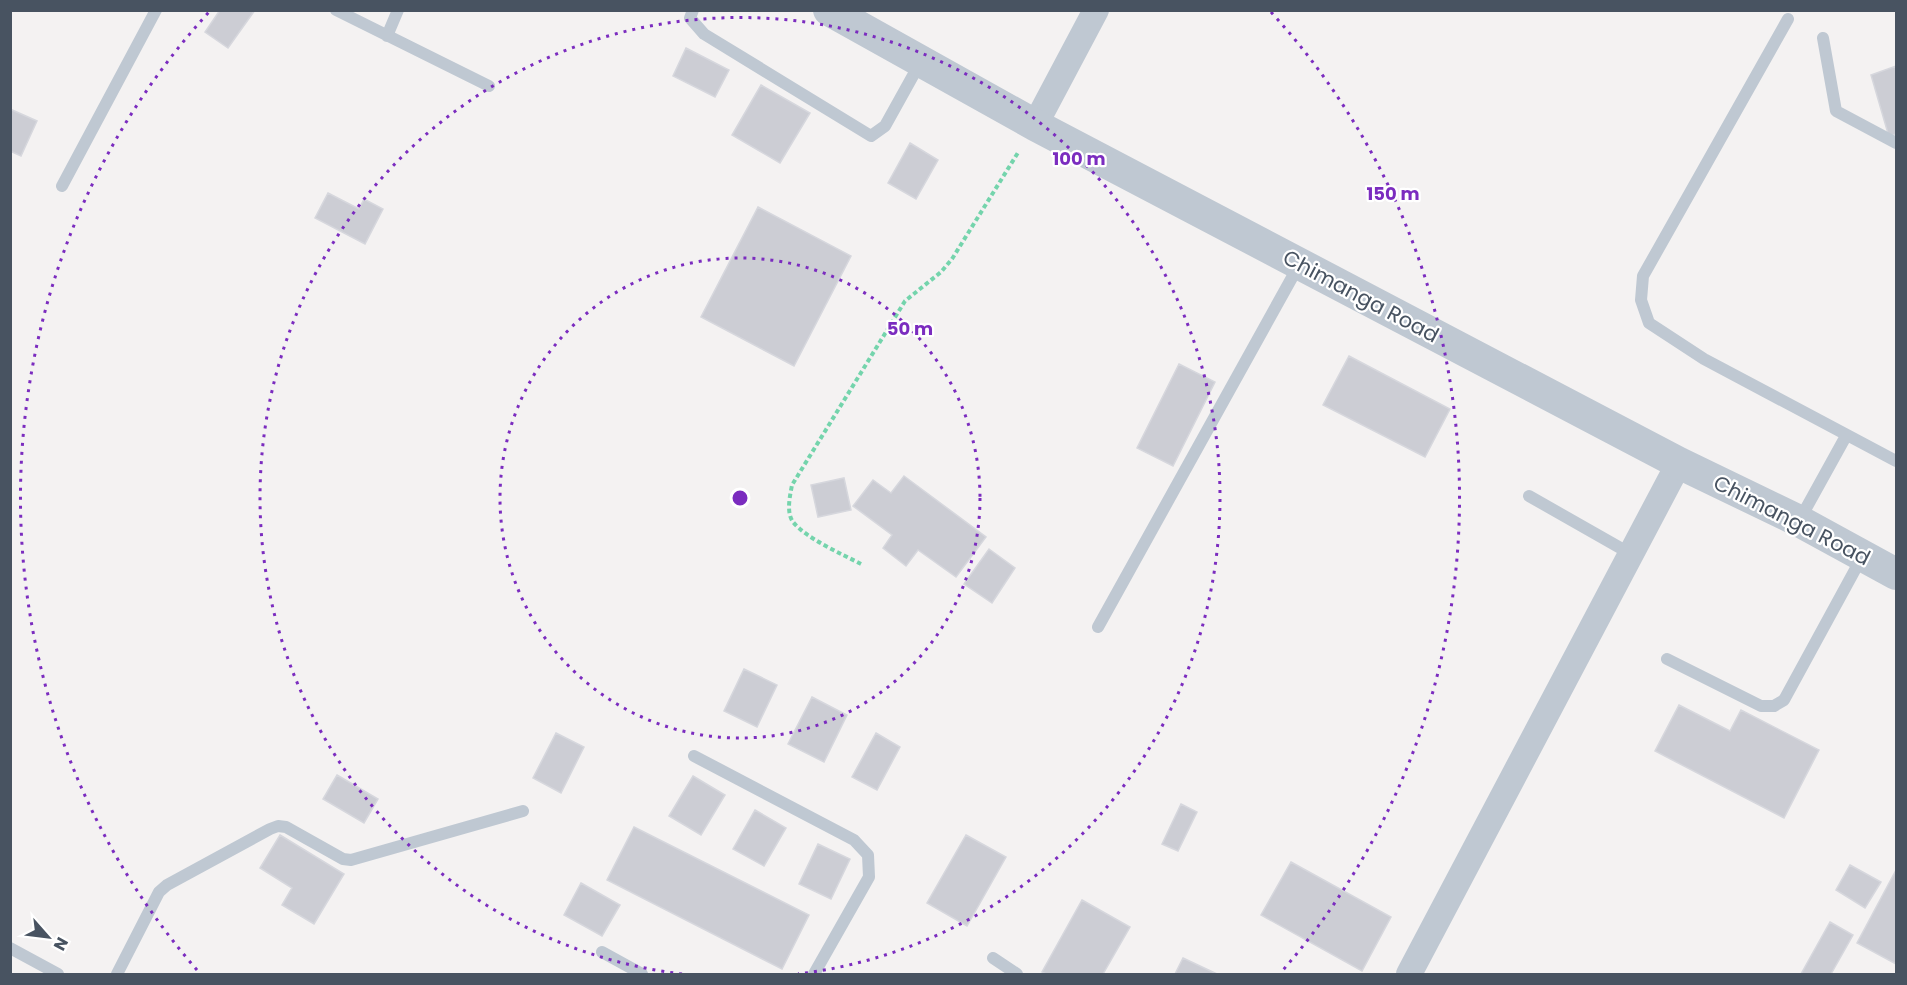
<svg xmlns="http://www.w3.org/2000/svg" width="1907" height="985" font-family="Poppins,sans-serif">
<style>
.building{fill:#cccdd4;stroke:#d6d7dd;stroke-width:1.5}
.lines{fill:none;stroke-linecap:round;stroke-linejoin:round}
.path{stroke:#74d4ac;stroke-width:4;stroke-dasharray:4.5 3;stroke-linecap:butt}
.service{stroke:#bfc8d2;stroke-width:12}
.minor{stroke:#bfc8d2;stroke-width:26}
.tertiary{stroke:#bfc8d2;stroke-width:32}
.ring{fill:none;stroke:#7b2cbf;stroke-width:3;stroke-dasharray:3 6}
.labels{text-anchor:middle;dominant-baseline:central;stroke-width:4.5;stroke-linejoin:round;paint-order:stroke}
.street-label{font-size:21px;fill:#485361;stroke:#fff}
.centre{fill:#7b2cbf;stroke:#fff;stroke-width:3}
.ring-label{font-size:18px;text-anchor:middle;font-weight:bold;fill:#7b2cbf;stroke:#fff;stroke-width:4.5;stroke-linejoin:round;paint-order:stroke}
</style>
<rect width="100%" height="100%" fill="#f4f2f2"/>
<path class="building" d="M220,10H255L228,48L205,32Z
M686,48L729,70L715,97L673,76Z
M1896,66V134L1889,137L1871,75Z
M761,85L810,113L780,163L732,135Z
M10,109L37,121L21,156L10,151Z
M910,143L938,160L916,199L888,183Z
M328,193L359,209L364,199L383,209L365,244L315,218Z
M758,207L851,256L794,366L701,317Z
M1349,356L1450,409L1425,457L1323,405Z
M1179,364L1215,382L1173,466L1137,448Z
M904,476L986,537L956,577L918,550L906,566L883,548L892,535L853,506L873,480L891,493Z
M844,478L851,510L818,517L811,485Z
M989,549L1015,568L992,603L964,584Z
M744,669L777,685L757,727L724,711Z
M812,697L847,715L824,762L788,744Z
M1679,705L1730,731L1741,710L1819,750L1784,818L1655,751Z
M556,733L584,747L561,793L533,778Z
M876,733L900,747L877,790L852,777Z
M337,775L378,799L364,823L323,799Z
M693,776L725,795L701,835L669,816Z
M1181,804L1197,812L1178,851L1162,844Z
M755,810L786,828L764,866L733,849Z
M634,827L809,915L782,969L607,880Z
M280,835L344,874L314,924L282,905L292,888L260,868Z
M966,835L1006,857L967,926L927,903Z
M818,844L850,859L831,899L799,884Z
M1291,862L1391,917L1362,971L1261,915Z
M1850,865L1881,882L1865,908L1836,890Z
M1896,870V964L1857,943Z
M581,883L620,905L602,936L564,915Z
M1082,900L1130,927L1103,974H1046L1042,972Z
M1830,922L1853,935L1831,974H1801Z
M1183,958L1217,974H1175Z"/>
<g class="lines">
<path class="path" d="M861,564C842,554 807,539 793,522C786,512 790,496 792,485L905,301L941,272L952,259L1019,151"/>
<path class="service" d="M336,10L489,86
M693,10L690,18L704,34L871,136L885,126L920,63
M1788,19L1643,276L1641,300L1649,323L1704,359L1896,461
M387,36L398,10
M1823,38L1836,111L1896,143
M62,186L156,10
M1529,496L1631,554
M1799,521L1846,436
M1098,627L1299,265
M1667,659L1761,706H1774L1784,700L1862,557
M694,756L854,840L868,855L869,877L814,974
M10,948L58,974
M602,952L642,974
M993,958L1017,974
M117,974L159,892L167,885L270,829L278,826L286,827L343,859L351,860L523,811"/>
<path class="minor" d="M1035,125L1096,10
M1409,974L1679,463"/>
<path class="tertiary" d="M829,10L1035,125L1679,463L1799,521L1896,574"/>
</g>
<g class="ring">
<circle cx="740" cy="498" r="240"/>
<path d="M682 974A480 480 0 1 1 798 974"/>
<path d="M197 970A720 720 0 0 1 209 12M1271 12A720 720 0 0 1 1283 970"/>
</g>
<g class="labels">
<g class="street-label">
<text transform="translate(1361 296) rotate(28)">Chimanga Road</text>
<text transform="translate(1792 520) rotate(27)">Chimanga Road</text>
</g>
</g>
<circle cx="740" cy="498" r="9" class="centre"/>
<g class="ring-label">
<text x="1079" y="165">100 m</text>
<text x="1393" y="200">150 m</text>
<text x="910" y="335">50 m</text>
</g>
<rect width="1907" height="985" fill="none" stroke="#485361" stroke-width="24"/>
<g transform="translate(48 937) rotate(118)" stroke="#ffffff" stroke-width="4.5" paint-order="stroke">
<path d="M0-4.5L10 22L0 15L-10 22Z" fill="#485361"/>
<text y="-9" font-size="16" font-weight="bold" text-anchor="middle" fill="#485361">N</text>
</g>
</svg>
